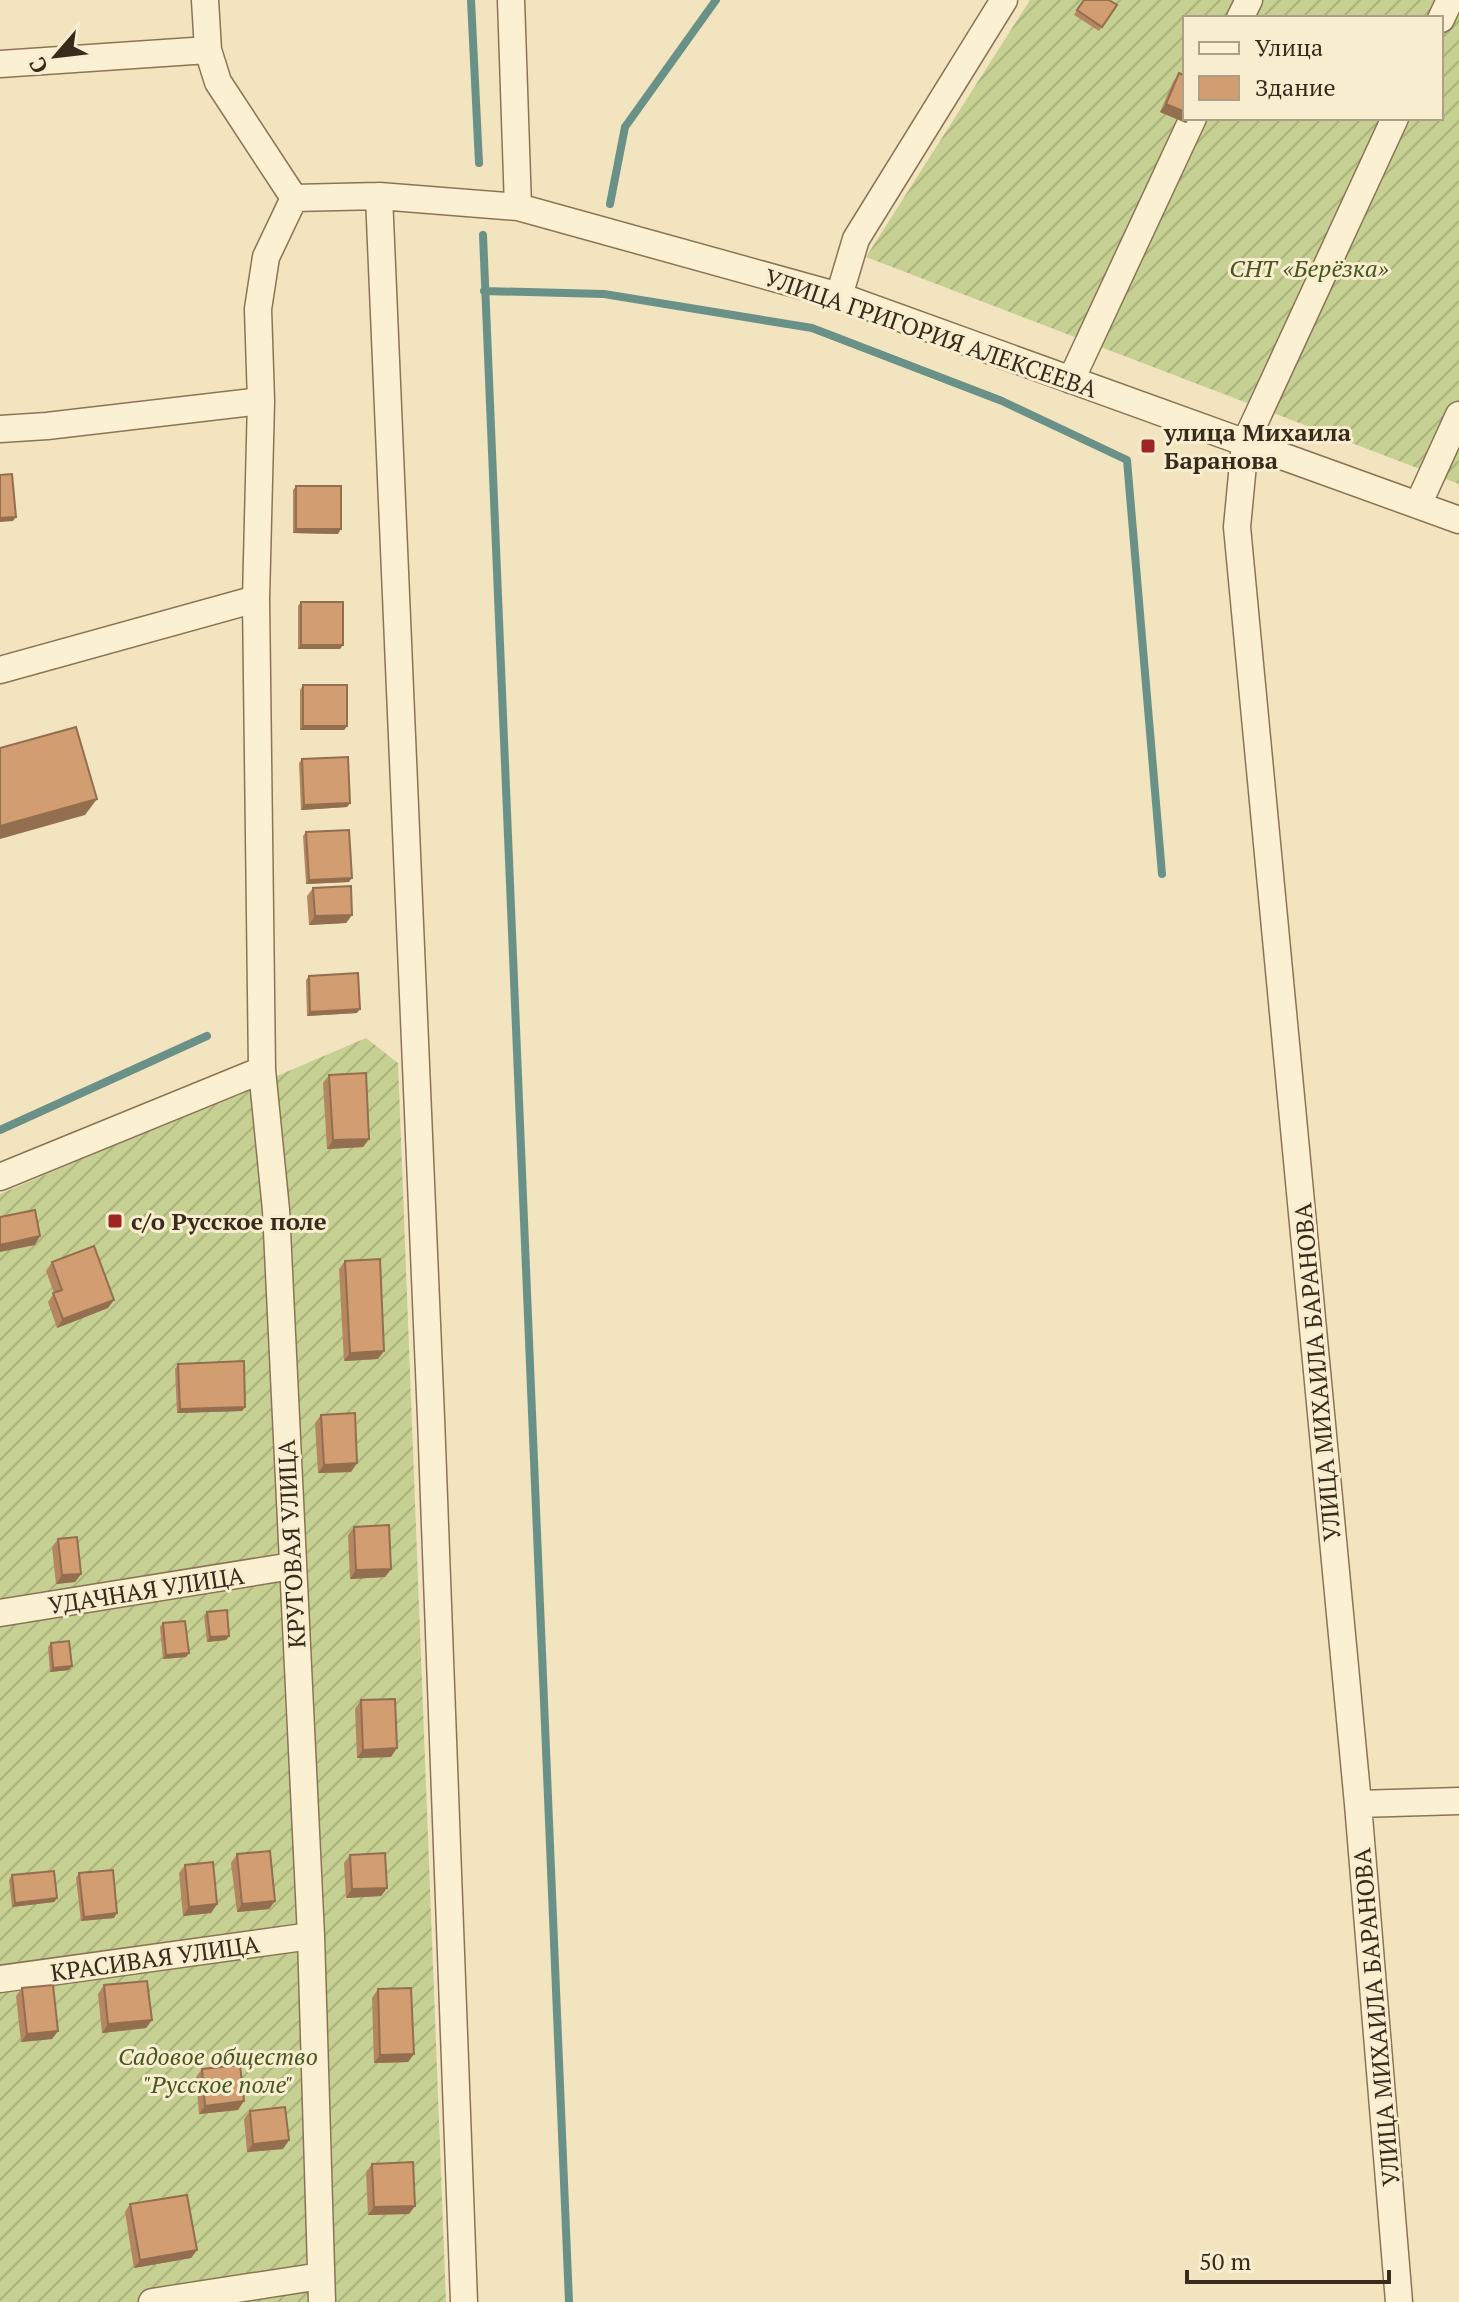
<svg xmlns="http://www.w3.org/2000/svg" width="1459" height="2302" font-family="'PT Serif',serif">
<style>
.garden{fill:url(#garden-furrows);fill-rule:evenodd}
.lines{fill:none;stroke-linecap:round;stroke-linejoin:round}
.stream{stroke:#699188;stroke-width:8}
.street-casing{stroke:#8b7456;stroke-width:29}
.street{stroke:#fbf0d2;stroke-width:26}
.wall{fill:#b58761}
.shaded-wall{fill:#936e4f}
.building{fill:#d29d71;stroke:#936e4f;stroke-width:2}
.poi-dot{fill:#9e2521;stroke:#f8edcf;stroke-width:3}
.labels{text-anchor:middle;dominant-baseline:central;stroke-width:6;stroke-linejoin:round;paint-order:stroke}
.park-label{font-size:24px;font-style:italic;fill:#475720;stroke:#f8edcf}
.street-label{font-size:24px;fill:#392b1b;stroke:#f8edcf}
.poi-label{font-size:24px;font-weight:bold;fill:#392b1b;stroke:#f8edcf;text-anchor:start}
</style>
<defs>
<pattern id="garden-furrows" width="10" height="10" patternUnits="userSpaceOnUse" patternTransform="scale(2)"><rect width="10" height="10" fill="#c6d092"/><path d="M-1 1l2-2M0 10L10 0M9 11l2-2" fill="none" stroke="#abb37d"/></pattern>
</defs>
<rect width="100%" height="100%" fill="#f1e4bf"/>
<path class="garden" d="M1030,0H1459V484L866,257ZM1185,18H1441V118H1185Z
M366,1038L398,1063L446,2302H0V1194Z"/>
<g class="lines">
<path class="stream" d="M471,0L479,163
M610,204L625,127L716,0
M483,235L569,2302
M484,291L604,294L812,328L1002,401L1127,460L1162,874
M0,1130L207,1036"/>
<g class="street-casing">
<path id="street" d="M205,0L208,50L218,82L294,198
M511,0L518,207
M1240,18L1249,0
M1441,19L1450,0
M0,64L208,50
M1395,118L1245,443L1237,527L1358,1804L1399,2302
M379,196L431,1418L464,2302
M294,198L266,257L258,309L261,401L256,599L262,1070L276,1210L311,1936L322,2302
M294,198L379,196L518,207L839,296L1459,520
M839,296L856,239L1004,0
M1071,380L1193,118
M0,429L47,426L261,401
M1418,505L1459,415
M0,670L256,599
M0,1177L262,1070
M0,1613L292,1566
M1358,1804L1459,1801
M0,1979L311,1936
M152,2302L321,2276"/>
</g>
<use href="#street" class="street"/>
</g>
<path class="wall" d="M1083,0L1117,5L1099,31L1074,15Z
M1179,73L1185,118H1190L1186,123L1160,112L1173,82Z
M296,486L338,534L293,533V490Z
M301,602L340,649H298V606Z
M303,685L347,726L344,730H300V690Z
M302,759L350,803L347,807L301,810L299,763Z
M306,832L349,882L306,884L303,836Z
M313,888L352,915L346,923L309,925L307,896Z
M309,976L357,1013L307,1016L306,980Z
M329,1075L369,1139L363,1147L327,1149L323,1083Z
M345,1261L378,1359L344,1361L339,1269Z
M52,1262L108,1308L57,1328L48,1302L54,1293L46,1271Z
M178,1364L245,1407L242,1411L177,1413L175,1369Z
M321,1415L351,1472L318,1473L315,1423Z
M354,1527L391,1569L385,1577L350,1579L348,1535Z
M58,1539L81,1574L75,1582L56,1584L52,1547Z
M207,1612L229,1636L226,1640L207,1642L204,1616Z
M163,1623L189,1653L186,1657L163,1659L160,1627Z
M51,1643L69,1670L50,1672L48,1647Z
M361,1700L391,1757L357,1758L355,1709Z
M237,1854L275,1901L269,1909L237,1912L231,1863Z
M350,1855L387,1888L381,1896L346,1898L344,1863Z
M185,1865L217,1904L211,1913L183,1916L179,1873Z
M79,1873L114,1918L81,1921L76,1878Z
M12,1875L57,1898L54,1902L12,1907L9,1880Z
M104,1985L152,2020L146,2028L102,2033L98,1994Z
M22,1988L58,2031L52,2039L21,2042L16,1996Z
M378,1989L414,2054L408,2062L374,2063L372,1998Z
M202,2069L238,2110L199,2114L196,2077Z
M250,2111L289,2140L283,2149L247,2152L244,2119Z
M372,2164L409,2214L368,2215L366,2172Z
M130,2204L197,2250L191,2258L134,2268L125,2212Z"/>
<path class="shaded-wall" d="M1166,104L1185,112V118H1190L1186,123L1160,112Z
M16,517L13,521L0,522V518Z
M296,529H341L338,534L293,533Z
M301,645H343L340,649H298Z
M303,726H347L344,730H300Z
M97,799L85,815L0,839V826Z
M350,803L347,807L301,810L304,805Z
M352,878L349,882L306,884L309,880Z
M352,915L346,923L309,925L315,916Z
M360,1009L357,1013L307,1016L310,1012Z
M369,1139L363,1147L327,1149L333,1140Z
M40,1236L35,1245L0,1252V1245Z
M114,1300L108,1308L57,1328L63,1319Z
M384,1351L378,1359L344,1361L350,1353Z
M245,1407L242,1411L177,1413L180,1409Z
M357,1463L351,1472L318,1473L324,1465Z
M391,1569L385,1577L350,1579L356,1570Z
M81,1574L75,1582L56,1584L62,1575Z
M229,1636L226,1640L207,1642L210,1637Z
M189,1653L186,1657L163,1659L166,1655Z
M72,1666L69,1670L50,1672L53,1668Z
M397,1748L391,1757L357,1758L363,1750Z
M387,1888L381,1896L346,1898L352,1889Z
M57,1898L54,1902L12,1907L15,1903Z
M275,1901L269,1909L237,1912L242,1904Z
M217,1904L211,1913L183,1916L189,1907Z
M117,1913L114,1918L81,1921L84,1917Z
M152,2020L146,2028L102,2033L108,2024Z
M58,2031L52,2039L21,2042L27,2034Z
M414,2054L408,2062L374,2063L380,2055Z
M244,2101L238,2110L199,2114L205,2106Z
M289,2140L283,2149L247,2152L253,2144Z
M415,2206L409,2214L368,2215L374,2207Z
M197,2250L191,2258L134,2268L140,2260Z"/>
<path class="building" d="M1084,0H1109L1117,5L1102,27L1077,10Z
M1179,73L1185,76V112L1166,104Z
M12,474L16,517L0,518V475Z
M296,486H341V529H296Z
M301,602H343V645H301Z
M303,685H347V726H303Z
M76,727L97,799L0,826V748Z
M348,757L350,803L304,805L302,759Z
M349,830L352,878L309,880L306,832Z
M351,886L352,915L315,916L313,888Z
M358,973L360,1009L310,1012L309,976Z
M366,1073L369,1139L333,1140L329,1075Z
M35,1210L40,1236L0,1245V1217Z
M94,1246L114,1300L63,1319L53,1293L62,1290L52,1262Z
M380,1259L384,1351L350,1353L345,1261Z
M244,1361L245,1407L180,1409L178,1364Z
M355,1413L357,1463L324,1465L321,1415Z
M389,1525L391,1569L356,1570L354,1527Z
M77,1537L81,1574L62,1575L58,1539Z
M227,1610L229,1636L210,1637L207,1612Z
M185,1621L189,1653L166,1655L163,1623Z
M69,1641L72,1666L53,1668L51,1643Z
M395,1699L397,1748L363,1750L361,1700Z
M270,1851L275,1901L242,1904L237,1854Z
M385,1853L387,1888L352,1889L350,1855Z
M213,1862L217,1904L189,1907L185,1865Z
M113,1870L117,1913L84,1917L79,1873Z
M54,1871L57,1898L15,1903L12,1875Z
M147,1981L152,2020L108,2024L104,1985Z
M53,1985L58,2031L27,2034L22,1988Z
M411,1988L414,2054L380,2055L378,1989Z
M240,2065L244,2101L205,2106L202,2069Z
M285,2107L289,2140L253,2144L250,2111Z
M413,2162L415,2206L374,2207L372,2164Z
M187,2195L197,2250L140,2260L130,2204Z"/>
<g class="poi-dot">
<rect x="1140" y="438" width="16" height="16" rx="4"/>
<rect x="107" y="1213" width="16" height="16" rx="4"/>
</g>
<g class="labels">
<g class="park-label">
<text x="1309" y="268">СНТ «Берёзка»</text>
<text x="218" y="2056">Садовое общество<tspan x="218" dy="28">"Русское поле"</tspan></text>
</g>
<g class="street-label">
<text transform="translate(931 333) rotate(19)">УЛИЦА ГРИГОРИЯ АЛЕКСЕЕВА</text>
<text transform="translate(1317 1372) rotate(-95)">УЛИЦА МИХАИЛА БАРАНОВА</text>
<text transform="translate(291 1544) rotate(-93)">КРУГОВАЯ УЛИЦА</text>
<text transform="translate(146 1590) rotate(-9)">УДАЧНАЯ УЛИЦА</text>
<text transform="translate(155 1958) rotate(-8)">КРАСИВАЯ УЛИЦА</text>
<text transform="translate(1376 2017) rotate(-95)">УЛИЦА МИХАИЛА БАРАНОВА</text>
</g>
<g class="poi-label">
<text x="1164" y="432">улица Михаила<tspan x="1164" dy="28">Баранова</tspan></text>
<text x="131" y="1221">с/о Русское поле</text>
</g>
</g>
<rect x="1183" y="16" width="260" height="104" fill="#f8edcf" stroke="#ac9f87" stroke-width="2"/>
<rect x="1199" y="42" width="40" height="12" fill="#fbf0d2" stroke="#ac9f87" stroke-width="2"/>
<text x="1255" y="56" font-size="24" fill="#392b1b">Улица</text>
<rect x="1199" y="76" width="40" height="24" fill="#d29d71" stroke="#ac9f87" stroke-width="2"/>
<text x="1255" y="96" font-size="24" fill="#392b1b">Здание</text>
<g transform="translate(56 56) rotate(242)" stroke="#f8edcf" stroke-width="6" paint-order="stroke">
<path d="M0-6L14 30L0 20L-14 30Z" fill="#392b1b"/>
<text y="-12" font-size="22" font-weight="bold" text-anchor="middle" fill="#392b1b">С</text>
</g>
<path d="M1187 2270v12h202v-12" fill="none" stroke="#392b1b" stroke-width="4"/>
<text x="1199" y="2270" font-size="24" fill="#392b1b" stroke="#f8edcf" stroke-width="6" paint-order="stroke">50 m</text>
</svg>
